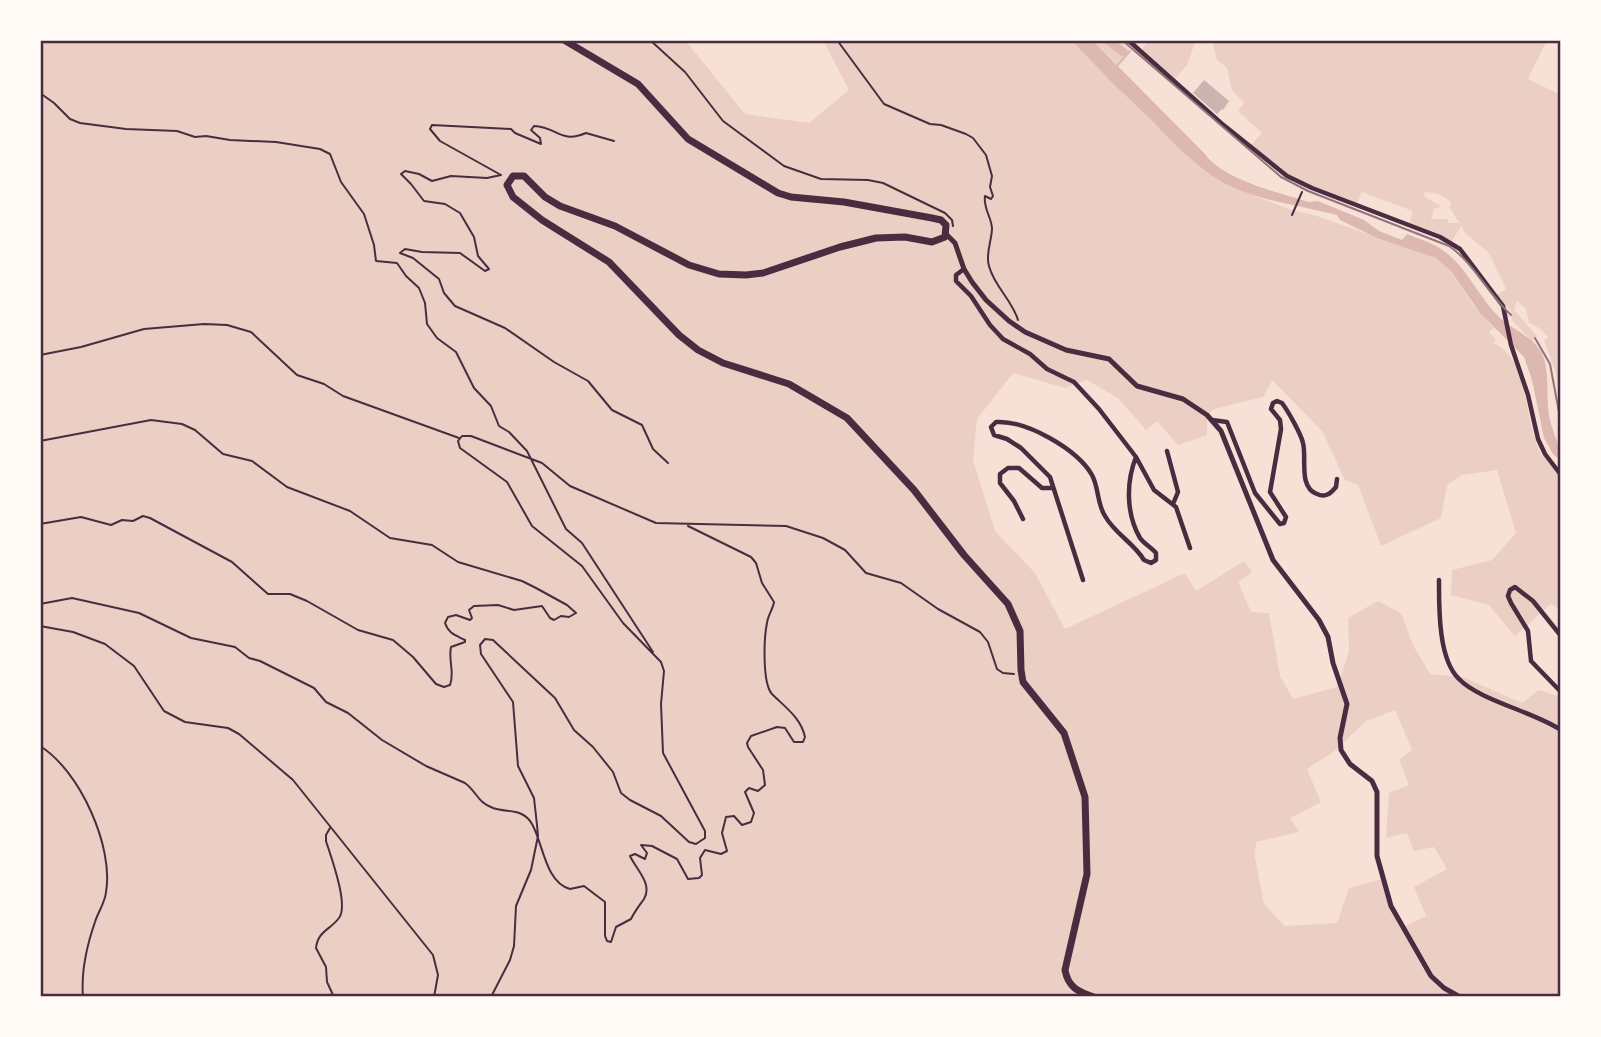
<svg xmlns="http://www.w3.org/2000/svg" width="1601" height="1037" font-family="'Noto Serif',serif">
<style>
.green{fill:#ebcfc5;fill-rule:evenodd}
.water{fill:#dcb8b0}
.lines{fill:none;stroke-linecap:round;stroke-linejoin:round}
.stream{stroke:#dcb8b0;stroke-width:2}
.canal{stroke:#dcb8b0;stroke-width:8}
.building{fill:#ccb4b1}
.path{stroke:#4a2c40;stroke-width:2}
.minor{stroke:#4a2c40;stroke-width:4.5}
.tertiary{stroke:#4a2c40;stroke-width:5}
.secondary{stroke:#4a2c40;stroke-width:6}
.primary{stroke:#4a2c40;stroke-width:7}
.rail{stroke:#8f747c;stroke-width:2}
.neatline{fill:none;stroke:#4a2c40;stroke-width:2.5}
</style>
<rect width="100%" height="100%" fill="#f7e1d7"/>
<path class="green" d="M40,40H685L745,114L809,123L849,90L823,40H1072L1100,71L1196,164L1231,187L1292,210L1317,216L1436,258L1451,271L1474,306L1494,328L1489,332L1496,340L1493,343C1531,359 1523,424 1542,456L1545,454L1561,475V610L1551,604L1515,636L1489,605L1451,595L1452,570L1492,560L1516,533L1497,470L1462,475L1447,485L1441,518L1381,546L1358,485L1345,480L1322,431L1272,380L1263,397L1214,409L1207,415V435L1178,445L1157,421L1146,430L1118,398L1087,380L1065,388L1013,373L977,419L973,460L995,531L1035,573L1065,629L1185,573L1196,591L1244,561L1252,572L1238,582L1251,612L1269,613L1280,676L1293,699L1337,687L1349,652L1348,618L1378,601L1401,613L1414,647L1430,674L1463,677L1522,703L1538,690L1561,697V997H1551L1546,993L1542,997H40ZM1395,710L1412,750L1399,760L1409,785L1389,793L1386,838L1407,833L1414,851L1434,847L1447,869L1414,887L1426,916L1402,928L1382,879L1349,888L1337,923L1285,926L1264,904L1255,857L1256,842L1299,832L1290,818L1321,802L1307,769L1336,750L1366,721Z
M1092,40H1118L1130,51L1118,65Z
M1148,40H1196L1187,65L1173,81L1141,51Z
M1212,40H1547L1528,79L1561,95V412L1556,373L1544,341L1548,337L1541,329L1529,323L1526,309L1517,301L1514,310L1537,336L1532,341L1512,320L1511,311L1495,296L1506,289L1489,253L1466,234L1461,226L1451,243L1409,225L1413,211L1362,192L1356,205L1298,181L1249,147L1262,133L1238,111L1244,103L1232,90L1227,68L1217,60ZM1425,192L1439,194L1451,202L1450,208L1459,223H1448V219H1431L1434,209L1442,207L1423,196Z"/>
<path class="water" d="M1072,40H1092L1205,154C1223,180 1280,193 1309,202L1318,201L1364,220L1379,231L1402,240L1407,234C1418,239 1431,242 1441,249C1467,266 1478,297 1500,318C1513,330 1532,336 1541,352C1551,370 1545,399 1550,420C1553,434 1561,447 1561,461L1553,454L1544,438L1532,380L1524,357L1480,313L1451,271L1436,258L1377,238L1340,220L1337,215C1302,206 1267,202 1234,188C1201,173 1176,145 1151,120C1124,94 1097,69 1072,40Z"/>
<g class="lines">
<path class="stream" d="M1135,43L1137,40
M1117,66L1130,51"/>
<path class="canal" d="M1107,40L1123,52"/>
</g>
<path class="building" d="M1204,80L1229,101L1223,110L1222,109L1217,114L1193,93Z"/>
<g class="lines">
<path class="path" d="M650,40L685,72L723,121L784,166L821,179L868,180L883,183L945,213L952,220L953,226
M837,40L884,104L930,124L941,125L966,134L973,138L986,155L992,176L990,187L993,196L991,199L985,196C983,208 991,216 992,228C992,240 985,255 989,266C994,286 1012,300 1018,320
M40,93L54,103L70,119L80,123L126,129L177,131L195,137L206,136L230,140L276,142L320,149L330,154L341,182L364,214L374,245L376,261L397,263L406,276L419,288L425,303L427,324L437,338L456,352L474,388L491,406L499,426L509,432L527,451L566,529L582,543L653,652
M614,141L586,133C560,144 558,127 534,126L531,130L540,138L541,144L515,133L511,129L432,125L430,129L440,141L501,175L487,178L451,176L432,181L419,174L405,171L401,174L411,184L424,201L445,204L460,213L474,237L478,256L489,269L485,271L460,253L422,252L405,249L400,253L413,258L439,279L444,293L455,306L505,328L554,362L588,381L612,410L642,425L653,449L668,463
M1292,215L1302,192
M40,355L81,347L144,329L204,324L227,325L251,332L297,375L324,384L343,396L459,438
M40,441L151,420L182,424L195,430L223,454L252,461L287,487L350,511L390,538L432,545L458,562L522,581L536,588L567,605L576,613L569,617L561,616L554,620L550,618L542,606L514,610L498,605L474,606L469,610L472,618L470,620L456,615L448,617L445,623C449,634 455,635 465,640V642L451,647C448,660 455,673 450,685L444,687L436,684L413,657L393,640L358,630L307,601L290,594H268L232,562L150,518L143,516L133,521L122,520L111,525L81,517L40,524
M40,604L72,598L139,613L191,638L235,647L249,658L260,661L314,688L326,702L348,713L382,740L426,766L465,783C477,792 477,802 493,808C508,813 523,808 532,824C543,843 545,882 570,889L584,886L605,902V936L607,941L611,942L616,927L631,919C635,911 639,906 644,899C653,884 636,869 630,856L635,854L645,859L647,853L641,845L652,846L677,859L688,879L699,878L702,875L700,858L705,850L721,854L727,851L722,833L726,817L734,816L742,825L751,822L754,813L745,792L749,788L758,791L765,785L763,770L748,747L747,743L751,736L777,727L785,728L794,742H803L805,737C801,718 785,707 772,694C762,683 764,637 767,623C768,615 773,609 774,602L762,583L756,563L751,557L688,526
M40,626L73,632L105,644L134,666L164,711L185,722L228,728L239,734L293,780L433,955L438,975L434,997
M40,664V673
M40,746C79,770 114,846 106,892C105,903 98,912 95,922C87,945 81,973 83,997
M330,828L326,835V841C331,857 349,905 339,918C330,930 318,931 316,948L326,967L327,982L334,997
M40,901V907
M491,997L510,960L514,946L516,906L531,870L538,836L537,825L534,798L518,766L513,702L481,654L480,645L485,639L493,640L555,698L574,730L593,747L613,772L621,793L630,800L661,816L689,842L696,844L705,838V831L663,753L661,704L664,671L661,662L623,623L582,566L532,526L507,482L460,448L458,441L462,436H471L542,463L570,486L656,523L786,526L823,538L845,550L866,573L901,583L938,609L980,632L988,642L997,669L1003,673L1014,674"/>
<path class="minor" d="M1128,40L1221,123L1287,176L1312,188L1440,237L1460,249L1503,306L1511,345L1528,395L1538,439L1545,454L1561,475
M964,269L956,275V281L971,296L990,325L1003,339L1030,354L1047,369L1074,382L1099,409L1136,457L1154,490L1176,507L1190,548
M1212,420L1227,422L1255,493L1280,524L1284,523L1286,517L1270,492L1281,429L1280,420L1271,409L1273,403L1277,401L1282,403C1288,411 1301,434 1303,443C1307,458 1298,487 1317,494C1326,498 1331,493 1336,487L1337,479
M1167,451L1178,492L1173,504
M1023,519L1014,501L1000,483V474L1008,468H1019L1042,488H1053
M1083,580L1050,477L1021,448L1007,439L994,435L991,427L996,422C1026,420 1077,449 1092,475C1099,488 1097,504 1105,516C1115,534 1134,543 1144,560L1151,563L1156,560V553C1151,547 1144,544 1140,538C1126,514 1126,482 1136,457
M1439,580C1439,607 1438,659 1459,679C1479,700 1534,712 1561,730
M1561,636L1533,601L1515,587L1510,590L1508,596L1511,603L1528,631L1531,661L1561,692"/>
<path class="tertiary" d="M946,234L955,243L964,269L972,282L986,300L1009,321L1025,332L1066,350L1109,359L1137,386L1183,399L1207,415L1221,431L1273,560L1319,620L1328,637L1333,663L1347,704L1340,738L1341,750L1350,764L1372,781L1377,792V856L1391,906L1431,976L1444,988L1460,997"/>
<path class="secondary" d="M1560,40L1561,41"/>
<path class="primary" d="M564,40L638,84L688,139L778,193L791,197L844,202L932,218L941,220L946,225L945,237L932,242L905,237L876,238L840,247L763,273L746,275L719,274L689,265L615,226L560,206L545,197L524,176H513L507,185L513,197L542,220L609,262L679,335L698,350L723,363L789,384L847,418L914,490L964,555L1008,604L1020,631L1021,670L1023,682L1064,733L1085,797L1087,874L1065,970C1068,987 1078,992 1094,997"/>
<path class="rail" d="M1122,40L1281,177L1308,191L1449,246C1474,263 1488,294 1511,315
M1535,338L1550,364L1561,423"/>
</g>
<rect width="1601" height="1037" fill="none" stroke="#fffaf5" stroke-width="84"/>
<rect x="42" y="42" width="1517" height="953" class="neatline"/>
</svg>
